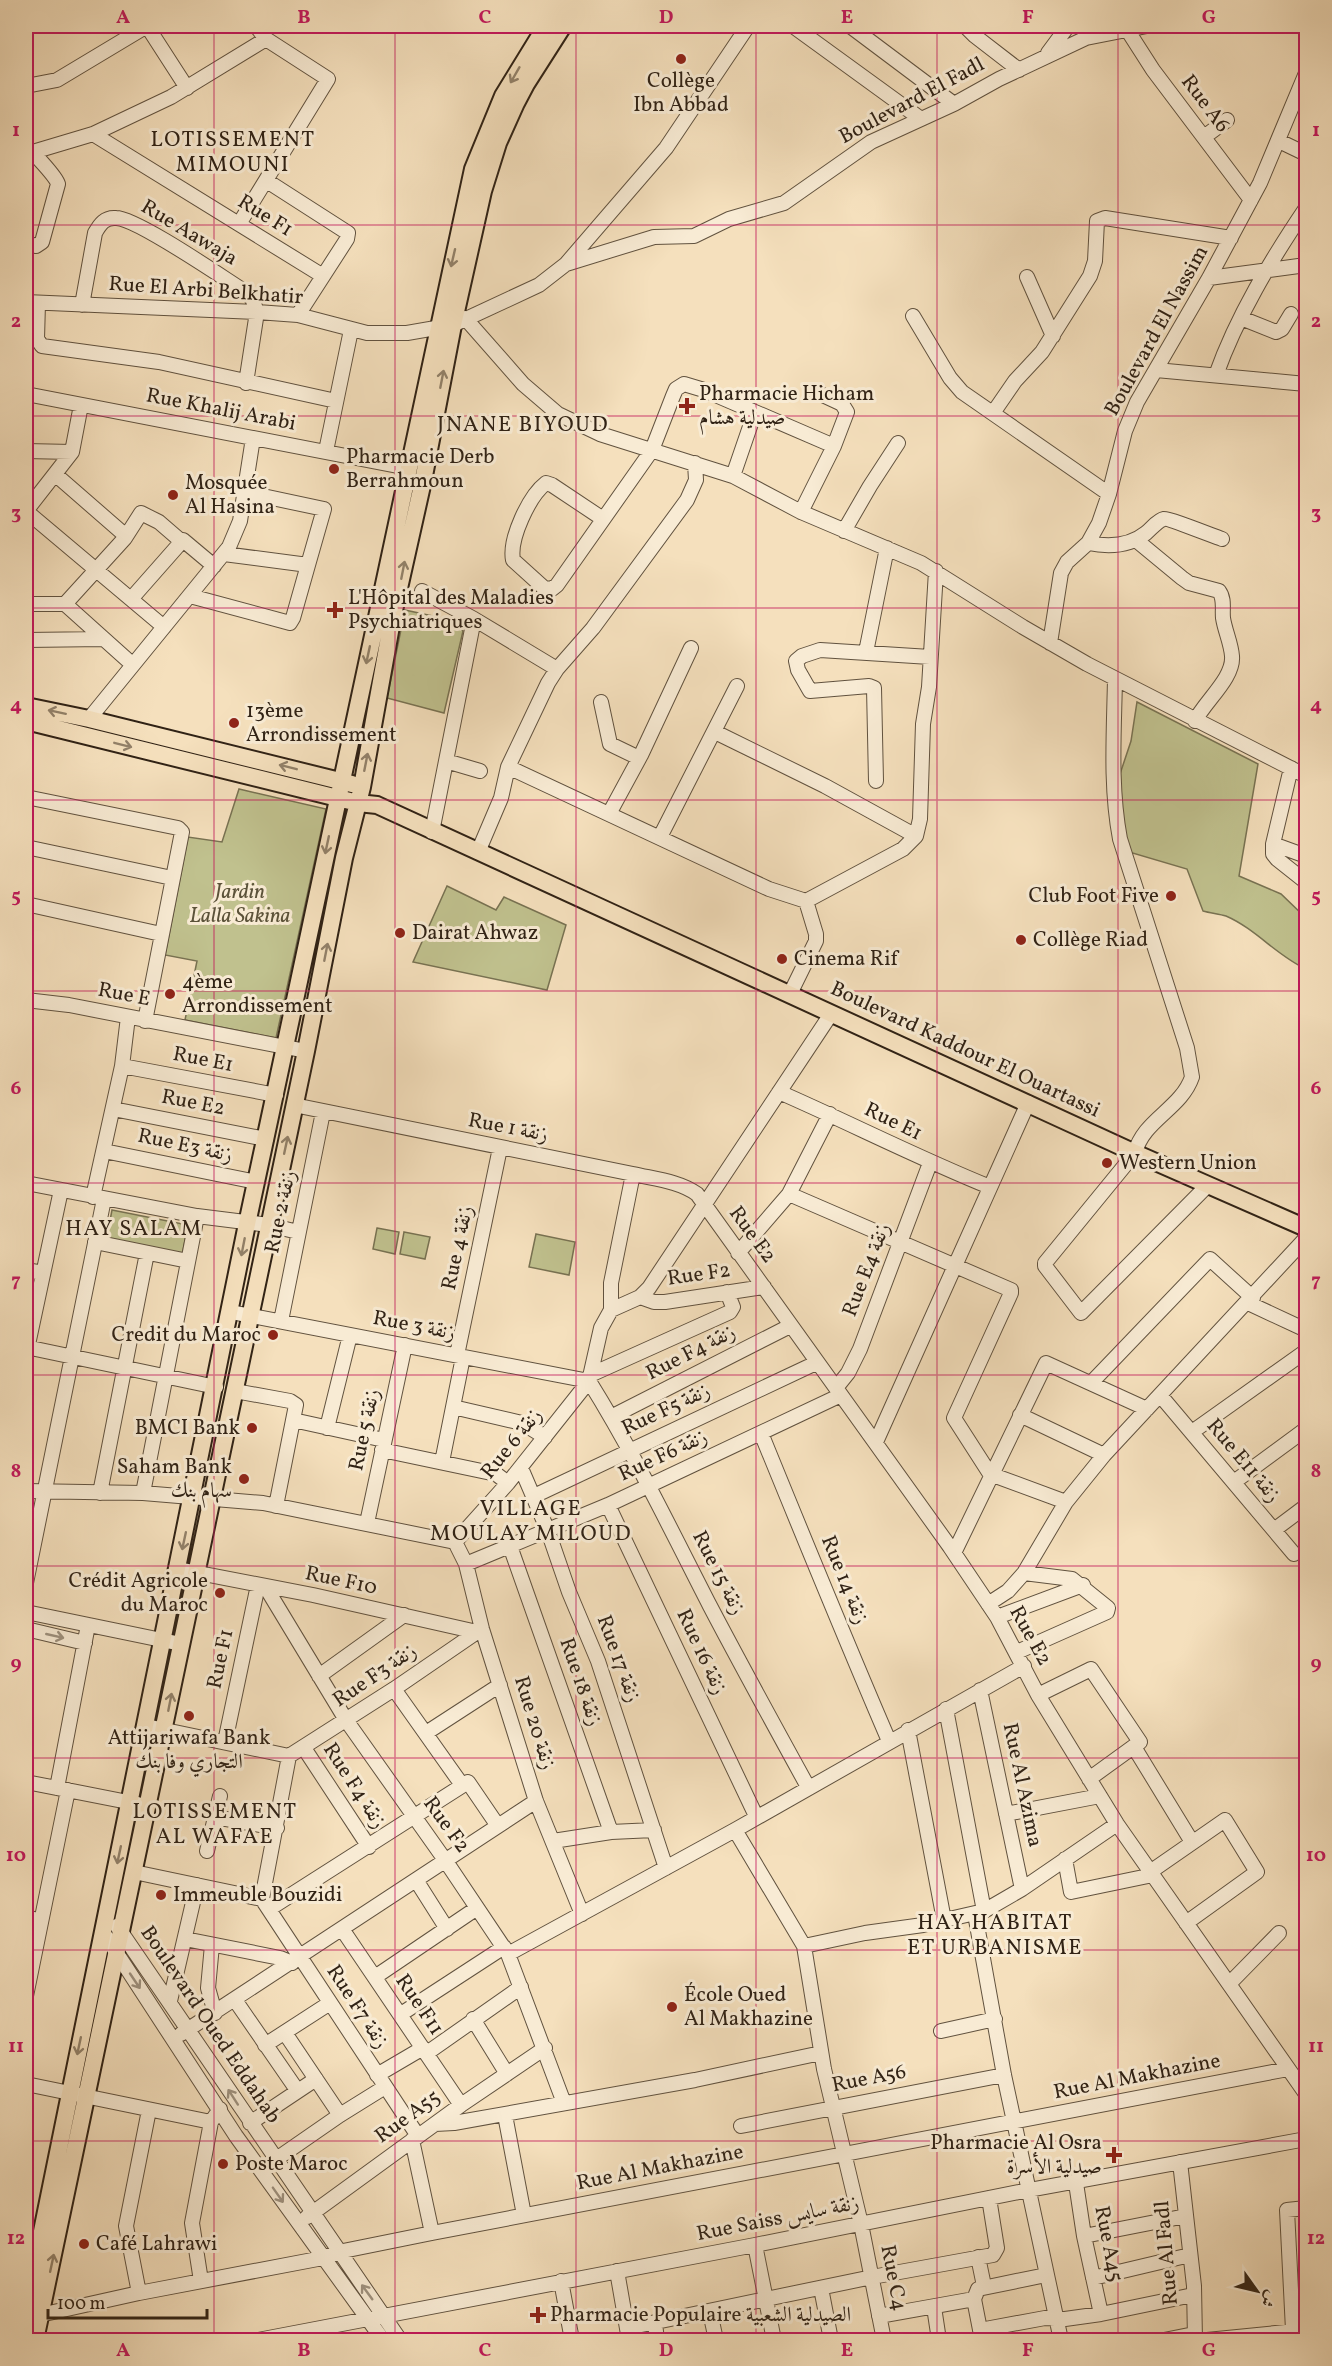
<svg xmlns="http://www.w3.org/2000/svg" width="1332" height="2366" font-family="Vollkorn,Amiri,serif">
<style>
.green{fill:#c0c18e;stroke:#787252;stroke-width:1.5}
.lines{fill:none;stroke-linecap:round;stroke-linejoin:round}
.minor-casing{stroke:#61523f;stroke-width:16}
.major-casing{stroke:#302215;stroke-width:20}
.minor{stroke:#f8ebd4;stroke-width:14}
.major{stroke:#f5e0bd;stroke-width:16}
.oneway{stroke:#928169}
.oneway2{stroke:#9e917e}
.grid{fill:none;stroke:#c2185b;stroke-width:1.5;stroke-opacity:0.55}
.poi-dot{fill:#8f2418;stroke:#f8ebd4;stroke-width:2}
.labels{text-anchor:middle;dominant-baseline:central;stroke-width:6;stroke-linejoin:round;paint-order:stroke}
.poi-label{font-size:21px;fill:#302215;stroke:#f8ebd4;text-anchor:start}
.street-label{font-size:21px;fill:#302215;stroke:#f8ebd4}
.park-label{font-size:21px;font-style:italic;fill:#5b5239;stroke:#f8ebd4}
.neighbourhood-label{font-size:22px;letter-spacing:1.5px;fill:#302215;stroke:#f8ebd4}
.neatline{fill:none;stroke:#c2185b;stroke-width:2}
.grid-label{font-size:20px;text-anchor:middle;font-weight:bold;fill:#c2185b}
</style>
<rect width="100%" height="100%" fill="#f5e0bd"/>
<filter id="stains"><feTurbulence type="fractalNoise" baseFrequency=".00333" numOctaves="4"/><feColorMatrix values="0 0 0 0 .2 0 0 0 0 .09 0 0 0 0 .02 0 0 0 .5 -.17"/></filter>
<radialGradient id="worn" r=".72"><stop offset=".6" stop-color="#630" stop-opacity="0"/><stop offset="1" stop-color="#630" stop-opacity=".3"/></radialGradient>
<path class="green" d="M405,610L451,620L463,631L444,713L387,698Z
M1137,702L1258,764L1239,876L1281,894L1306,918V969C1277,956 1256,929 1226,916C1219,914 1210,913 1203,911L1187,869L1129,852L1116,786L1131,741Z
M239,789L326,809L276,1038L185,1020L197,961L165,955L188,837L222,842Z
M447,886L496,910L504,897L566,925L547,990L413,962Z
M112,1210L188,1225L182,1256L106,1242Z
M377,1228L399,1232L395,1254L373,1249Z
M404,1232L430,1237L425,1259L400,1254Z
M536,1234L575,1242L569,1275L529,1267Z"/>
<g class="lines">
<g class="minor-casing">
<path id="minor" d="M147,26L187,88
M793,26L921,119
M850,26L954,104
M965,26L975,36L1019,70
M1128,31L1153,70L1251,200
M1048,53L1068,26
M26,86L57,80L147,26
M93,134L323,276
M1204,137L1227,120
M1279,141L1306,154
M26,154L93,134L171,97L266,39
M267,181L348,233L347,239L298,315
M239,224L328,79L266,39L256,26
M26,243L36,246L42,242L58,184C56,176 39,160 33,152
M566,264L654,237L694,236L729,219L784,203L871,142L954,104L999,79L1086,38L1147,26
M1027,277L1053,336
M1209,278L1306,265
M26,302L257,312L298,315L367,333H407L453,325L539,285L566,264L666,148L748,26
M38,303L37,339L42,346L159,362L336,401
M82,305L95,233C100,224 105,217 116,218C136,218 219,275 241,289L252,298L257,312L246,383
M913,316L950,378L962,392L1109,494
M465,318L523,384L558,414L600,434L733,476L801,512L921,563L1023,627L1087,664L1306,776
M1241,318L1276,332L1282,329L1291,314
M1156,370L1306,384
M1216,375C1237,316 1271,260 1306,208
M26,394L408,468
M993,413L1015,381L1042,352L1090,276L1095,261L1097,221L1105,218L1231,238
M26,451L72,452
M326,451L351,330
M56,475L126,536
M733,476L755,412
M26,511L164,627
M26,511L72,452L81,405
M801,512L834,446L847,412L842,404L814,391
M603,519L552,485L546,483C529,496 509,539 513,560L544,588L552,589L557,585L652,450L673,396L676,389L684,384L704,390L834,446
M844,531L870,486L898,443
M1136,540L1182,578L1189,583L1219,591C1225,599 1222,609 1223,618C1225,631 1231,643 1232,656C1234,678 1205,701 1195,721
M1088,543C1108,547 1130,546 1146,533C1151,529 1158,520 1164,519C1168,518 1213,536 1222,539
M224,554L308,565L324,509L244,492
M422,591L474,619L557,669
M190,596L290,623L293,618L308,565
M131,599L183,540L214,566
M26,604H65L133,665
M65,604L125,538L141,513L159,522L181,541
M26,640L104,639
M1050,643L1061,573L1067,562L1088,543L1099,523L1109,494L1125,431L1137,402L1209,278L1260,183L1306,73
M866,652L887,548
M1115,679C1114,733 1110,786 1120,839L1187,1048L1192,1077C1181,1109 1143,1120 1135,1153L1045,1263V1266L1081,1313L1208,1185
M601,702L610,744L639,758
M89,719L229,547L240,521L253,438
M715,732L825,786L916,836
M446,761L480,771
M508,767L769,889L806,901L903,849L916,836L920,819L923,724L929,687L936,571
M1291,768L1273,844V854L1277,859L1306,882
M876,781L874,688L869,686L810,691L798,670L796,661L802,656L820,650L930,657
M26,797L178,828L182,832L145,1021
M609,814L641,755L691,648
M432,832L474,619
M660,837L737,686
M1273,844L1306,856
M26,847L172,878
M478,852L501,798L508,767L548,683L557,669L593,628L687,500L696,480L695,463
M26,904L161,934
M790,994L816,941V934L806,901
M26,1000L69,1005L306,1051
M122,1066L276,1095
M779,1092C850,1123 918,1158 990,1187
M294,1105L633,1174C654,1179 679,1181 697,1194L950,1547L997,1617L1038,1695L1117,1824L1306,2094
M113,1109L266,1139
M104,1151L256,1182
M26,1183L197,1216L269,1225L298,1232
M789,1194L1011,1290V1293L954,1418L990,1474L1066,1502
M93,1197L122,1066L128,1017
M95,1242L188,1261
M738,1253L789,1194L830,1114
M26,1270L43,1273
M640,1297L654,1302H665L764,1287
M1248,1303L1306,1330
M611,1310V1283L633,1174
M231,1312L589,1381C634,1453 671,1530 710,1606C742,1667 775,1727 808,1787
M281,1321L323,1112
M26,1347L216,1387
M26,1354L61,1190
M457,1355L500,1148
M590,1375L730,1312L733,1307L727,1292
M1091,1383L1210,1259L1253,1298
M836,1388L848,1373L860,1349L930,1163
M235,1391L290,1401L296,1405L276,1506
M1160,1395L1294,1554
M453,1407L522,1423L545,1437
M1020,1415L1104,1455
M611,1417L790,1326
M293,1420L384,1440
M327,1428L350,1335
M1192,1432L1306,1351
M761,1433C803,1536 845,1639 889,1741
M876,1442L1028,1103
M382,1450L496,1474L508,1483
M442,1462L463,1357
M521,1468L548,1531L569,1592L598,1661L666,1868
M1234,1482L1306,1429
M26,1491L143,1493L263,1503L455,1542
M100,1493L147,1253
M143,1493L197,1216
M534,1496L816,1363
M608,1505L756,1816
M367,1523L405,1345
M1274,1530L1306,1506
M455,1542L508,1483L589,1381L601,1328L611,1310L640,1297L649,1288L831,1014
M455,1542L466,1564L482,1629L536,1801L582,1914
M510,1546L611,1832
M954,1553L1046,1363L1147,1409
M466,1564L608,1505L841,1395
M178,1569L313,1595L477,1632
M1024,1573L1066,1502L1104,1455L1306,1238
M26,1583L104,1199
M265,1586L346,1720L445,1860L508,1954L564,2103
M988,1604L1008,1591L1024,1573L1072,1579L1108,1608L1107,1612L1017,1652
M26,1612L181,1644
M997,1617L1083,1585
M26,1629L85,1643
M319,1676L404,1615
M394,1689L462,1785
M980,1690L1022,1889
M1038,1695L1091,1669L1140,1742L1089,1779
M946,1709L984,1911
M146,1726L289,1756
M908,1730L944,1920
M426,1733L500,1685
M225,1742L258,1585
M1134,1747L1192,1842
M304,1748L369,1847
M289,1756L394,1689L480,1630
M26,1782L138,1804
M57,1788L88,1625
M1006,1814L1100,1796
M215,1817L277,1828
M735,1830L804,1946L824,2069L861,2224L884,2340
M553,1841L611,1832L654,1830
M207,1851L220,1796
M1065,1859L1071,1892L1153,1875
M134,1872L262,1899
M1150,1872L1225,1820L1257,1872L1186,1923
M416,1880L447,1929
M262,1899L418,2136
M262,1899L289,1756
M269,1909L468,1782L498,1826
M975,1914L1004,2075L1061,2340
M26,1917L41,1921
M117,1926L400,2340
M342,1929L461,2105
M103,1932L236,2136L383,2340
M185,1939L280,1958L292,1963
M212,1945L208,1988L215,2013
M804,1946L865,1933L923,1925L984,1911L1022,1889L1117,1824
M508,1954L735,1830L1024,1666
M375,1977L477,1908
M1229,1984L1279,1933
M26,1996L68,1790
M235,2000L297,2090
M170,2001L197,1885
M401,2014L504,1947
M473,2019L507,2074
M941,2031L995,2019
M285,2033L340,2115
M181,2034L536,1801
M265,2045L330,2003
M427,2053L521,1987
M377,2075L423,2048
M26,2084L211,2122L220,2109
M505,2115L524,2215
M250,2123L316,2079
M435,2124L454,2123L695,2080L821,2053
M741,2126L1004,2075
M412,2140L432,2233
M275,2160L340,2115L385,2087
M1180,2162L1194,2286L1195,2340
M1076,2183L1084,2236L1101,2314
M307,2217L461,2105L545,2048
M1084,2236L1186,2216
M755,2245L774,2340
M978,2257L984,2286
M617,2271L629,2340
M1093,2278L1190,2255
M201,2281L192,2223L211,2122
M561,2281L572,2340
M821,2288L831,2340
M139,2293L126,2226L149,2110
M934,2307L939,2340
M710,2312L716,2340
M40,2315L139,2293L323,2258L338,2252L432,2233L1288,2069
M879,2316L974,2299
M655,2323L657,2340
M627,2328L872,2277L993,2255L997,2248L989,2198
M980,2330L1045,2318L1065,2319L1101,2314L1193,2295
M1293,2330L1287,2210L1306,2208
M258,2340L755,2245L1029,2190L1306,2139
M982,2340L974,2299L978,2289L1046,2275
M1164,2340L1194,2334
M1207,2340L1306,2330"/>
</g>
<g class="major-casing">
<path id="major" d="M26,706L89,719L352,784
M26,721L358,803L377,805L1135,1153L1306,1228
M26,2310L247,1224L473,169L503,96L546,26
M35,2340L306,1051L344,858L362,787L393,615L423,481L453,325L483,191L498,143L516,103L526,84L563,26"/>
</g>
<use href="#minor" class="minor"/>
<use href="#major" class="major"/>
</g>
<defs><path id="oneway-shaft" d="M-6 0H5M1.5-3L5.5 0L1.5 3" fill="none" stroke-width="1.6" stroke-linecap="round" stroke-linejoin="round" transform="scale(1.5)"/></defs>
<g class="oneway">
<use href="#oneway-shaft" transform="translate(515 75) rotate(120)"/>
<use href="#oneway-shaft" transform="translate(453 258) rotate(103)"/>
<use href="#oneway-shaft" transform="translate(442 379) rotate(-79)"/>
<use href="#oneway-shaft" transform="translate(403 570) rotate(-79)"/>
<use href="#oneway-shaft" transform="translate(368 655) rotate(102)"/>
<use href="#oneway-shaft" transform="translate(57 712) rotate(-168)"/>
<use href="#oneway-shaft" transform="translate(123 745) rotate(14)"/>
<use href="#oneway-shaft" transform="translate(366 762) rotate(-79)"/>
<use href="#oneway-shaft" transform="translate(288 767) rotate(-166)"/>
<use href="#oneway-shaft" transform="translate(327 845) rotate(102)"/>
<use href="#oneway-shaft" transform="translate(326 952) rotate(-79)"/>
<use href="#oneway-shaft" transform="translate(286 1145) rotate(-78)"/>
<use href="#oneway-shaft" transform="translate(243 1247) rotate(101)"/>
<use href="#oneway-shaft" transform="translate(184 1541) rotate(102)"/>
<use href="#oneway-shaft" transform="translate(170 1702) rotate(-79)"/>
<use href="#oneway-shaft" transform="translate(119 1855) rotate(102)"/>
<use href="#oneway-shaft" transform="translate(79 2046) rotate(102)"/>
<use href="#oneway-shaft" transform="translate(52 2263) rotate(-78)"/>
</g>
<g class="oneway2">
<use href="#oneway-shaft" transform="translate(55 1636) rotate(13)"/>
<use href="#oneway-shaft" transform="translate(135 1981) rotate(56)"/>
<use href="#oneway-shaft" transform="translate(233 2097) rotate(-123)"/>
<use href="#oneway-shaft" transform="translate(278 2195) rotate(55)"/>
<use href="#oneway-shaft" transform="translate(367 2292) rotate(-126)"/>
</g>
<path class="grid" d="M214,26V2340M395,26V2340M576,26V2340M756,26V2340M937,26V2340M1118,26V2340M26,225H1306M26,416H1306M26,608H1306M26,800H1306M26,991H1306M26,1183H1306M26,1375H1306M26,1566H1306M26,1758H1306M26,1950H1306M26,2141H1306"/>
<g class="poi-dot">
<circle cx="681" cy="59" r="6"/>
<path d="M684 397h6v6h6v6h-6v6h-6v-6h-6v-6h6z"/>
<circle cx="334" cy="469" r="6"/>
<circle cx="173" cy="495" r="6"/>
<path d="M332 601h6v6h6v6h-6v6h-6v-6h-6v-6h6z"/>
<circle cx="234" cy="723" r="6"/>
<circle cx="1171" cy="896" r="6"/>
<circle cx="400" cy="933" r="6"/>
<circle cx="1021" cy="940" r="6"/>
<circle cx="782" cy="959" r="6"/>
<circle cx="170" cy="994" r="6"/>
<circle cx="1107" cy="1163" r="6"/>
<circle cx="273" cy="1335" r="6"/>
<circle cx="252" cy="1428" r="6"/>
<circle cx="244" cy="1479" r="6"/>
<circle cx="220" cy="1593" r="6"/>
<circle cx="189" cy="1716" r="6"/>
<circle cx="161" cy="1895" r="6"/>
<circle cx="672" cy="2007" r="6"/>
<path d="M1111 2146h6v6h6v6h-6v6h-6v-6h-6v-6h6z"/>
<circle cx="223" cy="2164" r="6"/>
<circle cx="84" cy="2244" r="6"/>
<path d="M535 2306h6v6h6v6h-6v6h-6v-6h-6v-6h6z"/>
</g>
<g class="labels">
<g class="poi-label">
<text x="681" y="81" text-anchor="middle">Collège<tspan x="681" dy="24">Ibn Abbad</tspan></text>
<text x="699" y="394">Pharmacie Hicham<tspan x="699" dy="24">صيدلية هشام</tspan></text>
<text x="346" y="457">Pharmacie Derb<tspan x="346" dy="24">Berrahmoun</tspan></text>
<text x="185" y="483">Mosquée<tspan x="185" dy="24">Al Hasina</tspan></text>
<text x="348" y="598">L'Hôpital des Maladies<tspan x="348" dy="24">Psychiatriques</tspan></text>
<text x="246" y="711">13ème<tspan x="246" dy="24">Arrondissement</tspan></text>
<text x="1159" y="896" text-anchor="end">Club Foot Five</text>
<text x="412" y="933">Dairat Ahwaz</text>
<text x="1033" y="940">Collège Riad</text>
<text x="794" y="959">Cinema Rif</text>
<text x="182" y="982">4ème<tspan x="182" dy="24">Arrondissement</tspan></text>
<text x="1119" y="1163">Western Union</text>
<text x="261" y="1335" text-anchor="end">Credit du Maroc</text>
<text x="240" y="1428" text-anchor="end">BMCI Bank</text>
<text x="232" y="1467" text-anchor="end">Saham Bank<tspan x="232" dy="24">سهام بنك</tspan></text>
<text x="208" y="1581" text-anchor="end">Crédit Agricole<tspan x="208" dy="24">du Maroc</tspan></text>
<text x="189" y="1738" text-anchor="middle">Attijariwafa Bank<tspan x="189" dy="24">التجاري وفا بنك</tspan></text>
<text x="173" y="1895">Immeuble Bouzidi</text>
<text x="684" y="1995">École Oued<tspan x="684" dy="24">Al Makhazine</tspan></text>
<text x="1102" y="2143" text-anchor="end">Pharmacie Al Osra<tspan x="1102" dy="24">صيدلية الأسرة</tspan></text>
<text x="235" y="2164">Poste Maroc</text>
<text x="96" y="2244">Café Lahrawi</text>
<text x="550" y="2315">Pharmacie Populaire الصيدلية الشعبية</text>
</g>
<g class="street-label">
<text transform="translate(912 101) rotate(-28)">Boulevard El Fadl</text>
<text transform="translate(1205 104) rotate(53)">Rue A6</text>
<text transform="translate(265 216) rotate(32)">Rue F1</text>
<text transform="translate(189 233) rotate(31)">Rue Aawaja</text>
<text transform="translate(206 291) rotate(4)">Rue El Arbi Belkhatir</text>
<text transform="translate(1157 331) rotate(-61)">Boulevard El Nassim</text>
<text transform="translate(221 410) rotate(11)">Rue Khalij Arabi</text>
<text transform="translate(124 995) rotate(11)">Rue E</text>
<text transform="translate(965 1050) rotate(25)">Boulevard Kaddour El Ouartassi</text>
<text transform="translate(203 1060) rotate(11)">Rue E1</text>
<text transform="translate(193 1103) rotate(11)">Rue E2</text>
<text transform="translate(893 1122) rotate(26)">Rue E1</text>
<text transform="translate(508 1128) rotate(11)">Rue 1 زنقة</text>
<text transform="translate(185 1146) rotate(12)">Rue E3 زنقة</text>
<text transform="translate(281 1212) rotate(-78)">Rue 2 زنقة</text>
<text transform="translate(752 1235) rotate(54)">Rue E2</text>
<text transform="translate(458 1248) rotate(-78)">Rue 4 زنقة</text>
<text transform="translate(867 1270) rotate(-69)">Rue E4 زنقة</text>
<text transform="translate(699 1275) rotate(-8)">Rue F2</text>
<text transform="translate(414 1326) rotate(11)">Rue 3 زنقة</text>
<text transform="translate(691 1353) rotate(-27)">Rue F4 زنقة</text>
<text transform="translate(666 1410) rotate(-25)">Rue F5 زنقة</text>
<text transform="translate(365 1430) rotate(-78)">Rue 5 زنقة</text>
<text transform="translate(512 1444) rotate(-51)">Rue 6 زنقة</text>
<text transform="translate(663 1456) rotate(-25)">Rue F6 زنقة</text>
<text transform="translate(1243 1461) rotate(50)">Rue E11 زنقة</text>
<text transform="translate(718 1573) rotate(63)">Rue 15 زنقة</text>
<text transform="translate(844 1580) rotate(68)">Rue 14 زنقة</text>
<text transform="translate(341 1581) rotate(12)">Rue F10</text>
<text transform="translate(1030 1636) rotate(61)">Rue E2</text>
<text transform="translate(701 1652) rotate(65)">Rue 16 زنقة</text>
<text transform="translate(221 1659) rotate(-78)">Rue F1</text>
<text transform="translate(618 1659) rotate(70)">Rue 17 زنقة</text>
<text transform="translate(375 1676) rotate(-34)">Rue F3 زنقة</text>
<text transform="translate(580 1682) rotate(71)">Rue 18 زنقة</text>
<text transform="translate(534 1723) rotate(73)">Rue 20 زنقة</text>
<text transform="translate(1022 1785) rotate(78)">Rue Al Azima</text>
<text transform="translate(354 1786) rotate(57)">Rue F4 زنقة</text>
<text transform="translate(446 1825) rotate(54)">Rue F2</text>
<text transform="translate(419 2005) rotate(56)">Rue F11</text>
<text transform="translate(357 2007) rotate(57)">Rue F7 زنقة</text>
<text transform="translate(210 2025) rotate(56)">Boulevard Oued Eddahab</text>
<text transform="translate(1137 2077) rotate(-11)">Rue Al Makhazine</text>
<text transform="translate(869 2079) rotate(-11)">Rue A56</text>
<text transform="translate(408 2117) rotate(-36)">Rue A55</text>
<text transform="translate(660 2168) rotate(-11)">Rue Al Makhazine</text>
<text transform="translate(778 2219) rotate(-11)">Rue Saiss زنقة سايس</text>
<text transform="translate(1108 2244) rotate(79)">Rue A45</text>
<text transform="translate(1167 2253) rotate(-95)">Rue Al Fadl</text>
<text transform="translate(893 2278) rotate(79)">Rue C4</text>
</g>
<g class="park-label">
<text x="240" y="892">Jardin<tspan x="240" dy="24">Lalla Sakina</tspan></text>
</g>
<g class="neighbourhood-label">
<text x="233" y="140">LOTISSEMENT<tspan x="233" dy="25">MIMOUNI</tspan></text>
<text x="523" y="425">JNANE BIYOUD</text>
<text x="134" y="1229">HAY SALAM</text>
<text x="531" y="1509">VILLAGE<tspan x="531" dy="25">MOULAY MILOUD</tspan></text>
<text x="215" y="1812">LOTISSEMENT<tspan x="215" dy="25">AL WAFAE</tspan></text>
<text x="995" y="1923">HAY HABITAT<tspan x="995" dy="25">ET URBANISME</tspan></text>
</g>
</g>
<rect width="1332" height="2366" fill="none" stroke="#f5e0bd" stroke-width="66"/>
<g transform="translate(1257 2291) rotate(124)" stroke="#f8ebd4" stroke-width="4.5" paint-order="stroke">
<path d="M0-4.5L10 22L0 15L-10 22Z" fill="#302215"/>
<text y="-9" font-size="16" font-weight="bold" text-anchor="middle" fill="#302215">ش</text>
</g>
<path d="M48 2309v9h159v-9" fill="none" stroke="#302215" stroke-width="3"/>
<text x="57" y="2309" font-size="18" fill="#302215" stroke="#f8ebd4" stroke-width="4.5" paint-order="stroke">100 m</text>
<rect x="33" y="33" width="1266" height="2300" class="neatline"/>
<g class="grid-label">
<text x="123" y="23">A</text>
<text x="304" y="23">B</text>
<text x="485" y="23">C</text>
<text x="666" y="23">D</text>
<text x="847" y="23">E</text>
<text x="1028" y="23">F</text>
<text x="1209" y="23">G</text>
<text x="16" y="136">1</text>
<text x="1316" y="136">1</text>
<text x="16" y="327">2</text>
<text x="1316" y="327">2</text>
<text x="16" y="519">3</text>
<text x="1316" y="519">3</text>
<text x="16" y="711">4</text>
<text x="1316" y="711">4</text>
<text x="16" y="902">5</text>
<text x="1316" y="902">5</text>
<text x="16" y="1094">6</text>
<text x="1316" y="1094">6</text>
<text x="16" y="1286">7</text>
<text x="1316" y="1286">7</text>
<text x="16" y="1477">8</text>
<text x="1316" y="1477">8</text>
<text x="16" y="1669">9</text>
<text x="1316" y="1669">9</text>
<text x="16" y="1861">10</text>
<text x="1316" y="1861">10</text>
<text x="16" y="2052">11</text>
<text x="1316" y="2052">11</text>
<text x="16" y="2244">12</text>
<text x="1316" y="2244">12</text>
<text x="123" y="2356">A</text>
<text x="304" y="2356">B</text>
<text x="485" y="2356">C</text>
<text x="666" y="2356">D</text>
<text x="847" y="2356">E</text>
<text x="1028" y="2356">F</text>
<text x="1209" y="2356">G</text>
</g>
<rect width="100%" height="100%" filter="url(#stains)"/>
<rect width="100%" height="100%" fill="url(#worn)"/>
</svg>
